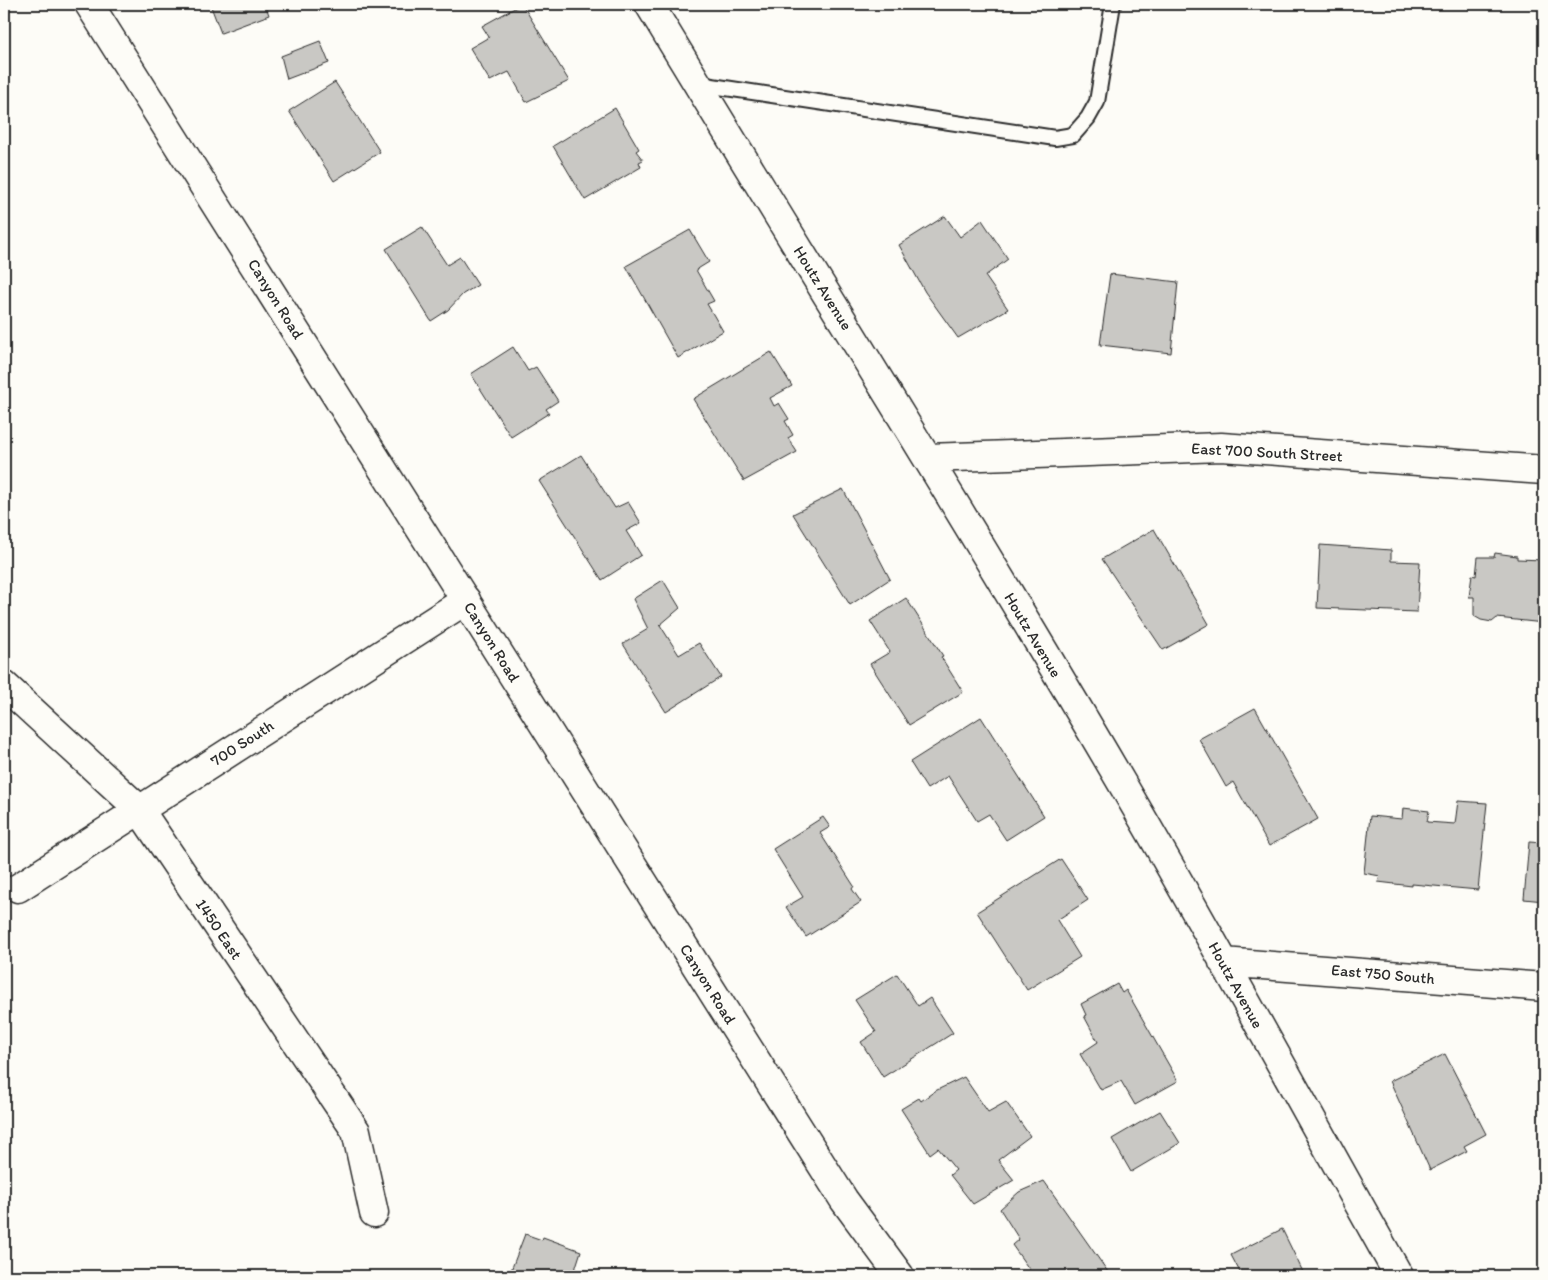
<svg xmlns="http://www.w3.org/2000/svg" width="1548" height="1280" font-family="Itim,sans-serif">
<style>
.building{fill:#c9c8c4;stroke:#2b2b2b}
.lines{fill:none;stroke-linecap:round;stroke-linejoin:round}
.lane-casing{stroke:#2b2b2b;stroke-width:18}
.street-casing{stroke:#2b2b2b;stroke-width:31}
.secondary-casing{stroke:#2b2b2b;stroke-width:31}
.lane{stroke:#fdfcf7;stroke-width:14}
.street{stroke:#fdfcf7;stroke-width:28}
.secondary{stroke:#fdfcf7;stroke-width:28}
.labels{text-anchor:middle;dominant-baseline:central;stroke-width:4;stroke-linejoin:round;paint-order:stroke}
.street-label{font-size:16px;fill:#2b2b2b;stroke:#fdfcf7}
</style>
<rect width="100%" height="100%" fill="#fdfcf7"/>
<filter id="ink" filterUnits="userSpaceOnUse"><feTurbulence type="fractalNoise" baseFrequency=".02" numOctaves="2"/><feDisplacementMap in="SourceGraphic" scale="10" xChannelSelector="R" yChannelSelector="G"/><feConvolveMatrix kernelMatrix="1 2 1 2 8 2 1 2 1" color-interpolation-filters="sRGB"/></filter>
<g filter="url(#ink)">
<path class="building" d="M210,4H265L269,15L221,33Z
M522,4L569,81L526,102L509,72L490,81L470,48L489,37L482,26Z
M320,41L329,63L287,79L281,56Z
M335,82L380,152L334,181L289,111Z
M615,108L639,149L636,151L643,160L639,162L641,167L585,200L553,146Z
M945,216L960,237L982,220L1008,259L985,276L1008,309L958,338L925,292L899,245Z
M422,227L447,265L460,257L478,285L463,294L448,310L431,321L386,249Z
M690,230L709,262L696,270L714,301L707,304L723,331L678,358L626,266Z
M1110,274L1178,282L1171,353L1100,345Z
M513,347L528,371L536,367L558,401L546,409L549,413L511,437L471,374Z
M771,352L792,386L770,398L774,406L779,403L789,419L785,421L793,435L788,438L797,452L744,481L693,399Z
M581,455L615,508L628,502L641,523L626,531L641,555L602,580L539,481Z
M843,489L890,579L850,605L793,514Z
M1154,529L1209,624L1163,650L1102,559Z
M1320,545L1391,550V561L1420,562L1417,612L1317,608Z
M1495,553L1517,556V559L1544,560V623L1497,618L1492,622L1481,620L1474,616V597H1469L1472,575L1476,576L1478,557H1494Z
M663,580L680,608L660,625L679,655L699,643L721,677L666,712L623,644L648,629L633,599Z
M906,598L943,656L941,657L963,692L909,725L870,664L890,652L870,621Z
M1255,708L1318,819L1269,846L1233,782L1226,787L1199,739Z
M981,717L1044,816L1006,840L989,814L977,821L948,776L927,789L910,762Z
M1458,801L1487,803L1478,890L1412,884V886L1378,882L1380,876L1364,873L1370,816L1402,819L1403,808L1429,811L1427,822L1455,824Z
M823,817L830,827L820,833L854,886L852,889L861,902L806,937L786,907L803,897L773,849Z
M1529,842L1544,843V901L1524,899Z
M1061,859L1088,900L1057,920L1080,957L1027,990L977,912Z
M897,974L918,1006L930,998L953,1033L883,1077L861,1042L876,1032L855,1000Z
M1117,984L1122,993L1126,990L1178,1081L1135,1105L1121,1081L1101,1090L1080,1054L1098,1042L1084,1016L1086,1015L1081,1004Z
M1445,1054L1486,1134L1464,1146L1467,1151L1430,1170L1390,1081Z
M964,1077L988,1112L1006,1102L1030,1136L998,1160L1014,1180L973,1204L950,1175L956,1170L938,1148L930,1154L901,1109L919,1098L921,1101L935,1091Z
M1160,1111L1180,1143L1131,1172L1112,1139Z
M1044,1181L1108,1272L1104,1276H1034L1012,1245L1019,1239L1000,1209L1019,1192Z
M1282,1229L1305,1276H1242L1231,1255Z
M525,1234L542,1240L543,1237L581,1251L573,1276H514L510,1273Z"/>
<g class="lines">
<g class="lane-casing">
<path id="lane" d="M699,84L1055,138L1073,135L1088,118L1097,102L1113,4"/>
</g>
<g class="street-casing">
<path id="street" d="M649,4C813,275 982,542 1141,816C1229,968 1313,1123 1399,1276
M928,458L1221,447L1544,470
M4,685L139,809L356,1131L374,1213
M18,888L466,600
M1223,962L1544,987"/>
</g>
<g class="secondary-casing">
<path id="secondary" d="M89,4L844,1200L900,1276"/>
</g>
<use href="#lane" class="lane"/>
<use href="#street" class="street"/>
<use href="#secondary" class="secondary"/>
</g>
</g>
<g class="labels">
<g class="street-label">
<text transform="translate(823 288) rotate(58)">Houtz Avenue</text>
<text transform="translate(276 299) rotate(58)">Canyon Road</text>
<text transform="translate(1267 452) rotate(3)">East 700 South Street</text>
<text transform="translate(1033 635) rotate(59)">Houtz Avenue</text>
<text transform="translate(492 642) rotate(58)">Canyon Road</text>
<text transform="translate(242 743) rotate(-33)">700 South</text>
<text transform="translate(219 929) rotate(56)">1450 East</text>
<text transform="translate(1383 974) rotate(5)">East 750 South</text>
<text transform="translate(708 984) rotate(58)">Canyon Road</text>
<text transform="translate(1236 985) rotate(61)">Houtz Avenue</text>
</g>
</g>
<rect width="1548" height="1280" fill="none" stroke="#fdfcf7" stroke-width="20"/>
<rect x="10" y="10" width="1528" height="1260" fill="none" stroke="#2b2b2b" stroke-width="2" filter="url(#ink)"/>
</svg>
